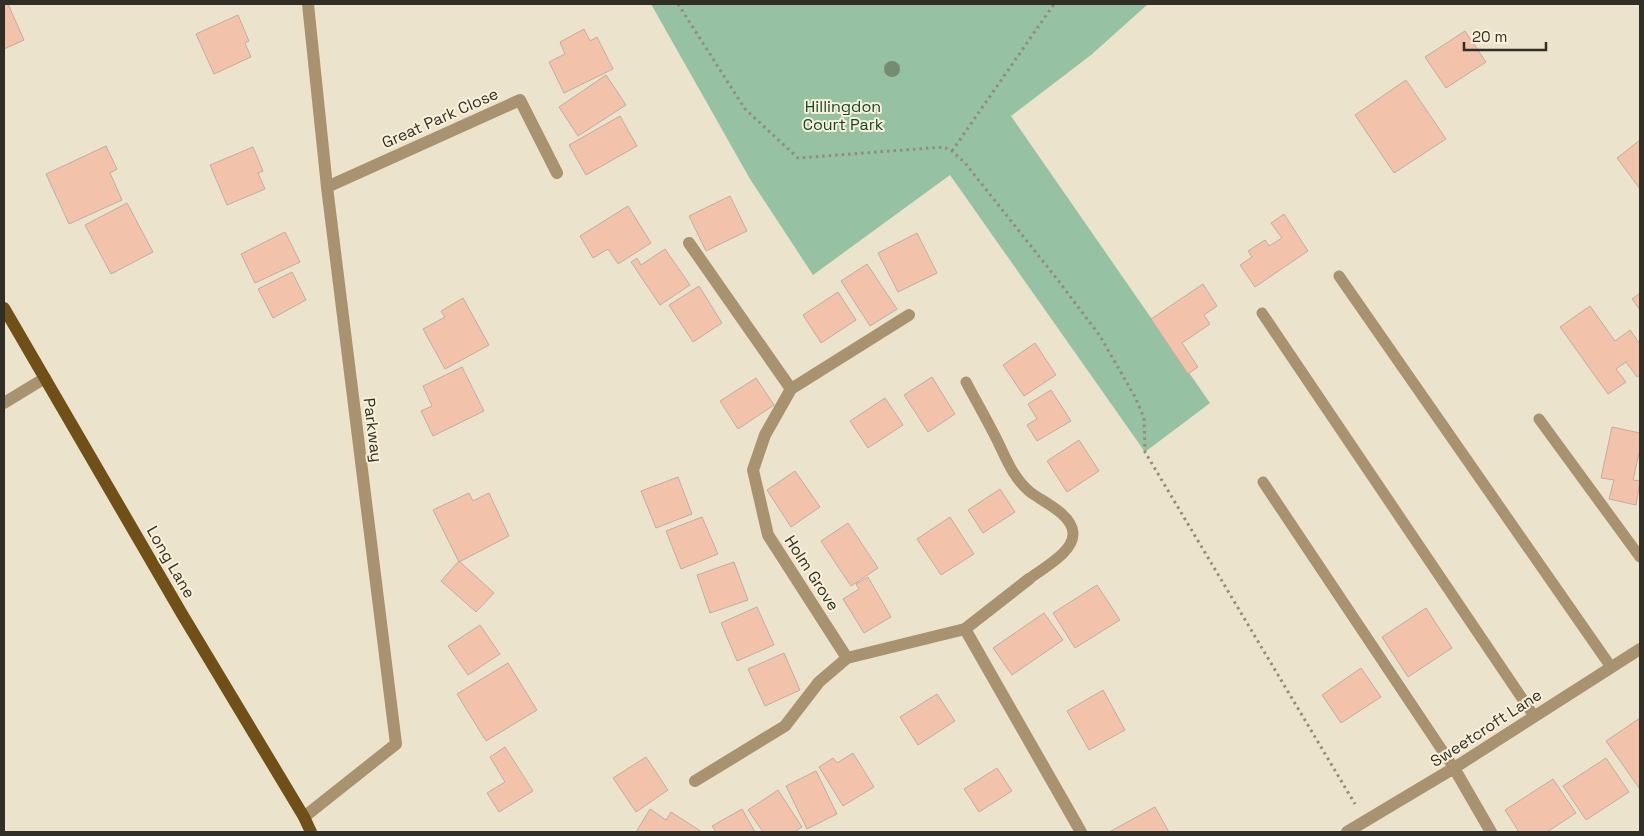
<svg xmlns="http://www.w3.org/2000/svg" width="1644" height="836" font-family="'Space Grotesk',sans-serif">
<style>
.green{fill:#97c1a3}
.building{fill:#f2c2ab;stroke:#c4aca1}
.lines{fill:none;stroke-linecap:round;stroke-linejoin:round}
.path{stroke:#928c7c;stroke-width:3;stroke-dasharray:2.5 4;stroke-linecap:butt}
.service{stroke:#a9926f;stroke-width:11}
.minor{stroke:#a9926f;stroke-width:12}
.primary{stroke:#705016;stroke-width:12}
.tree{fill:#748d72}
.labels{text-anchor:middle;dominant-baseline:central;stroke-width:4;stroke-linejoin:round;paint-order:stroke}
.park-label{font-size:16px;fill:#134628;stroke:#f8f0d9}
.street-label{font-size:16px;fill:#312e25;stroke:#f8f0d9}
</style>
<rect width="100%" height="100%" fill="#ebe3cc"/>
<path class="green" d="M651,4H1148L1091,55L1011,116L1210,403L1145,452L950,175L813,275L750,179Z"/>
<path class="building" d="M4,4H8L24,40L4,49Z
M238,15L249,41L245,43L251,57L214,74L196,34Z
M584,29L590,41L597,37L613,69L564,93L549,62L565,54L560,42Z
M1465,31L1486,62L1446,88L1425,57Z
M606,75L626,105L578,136L559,107Z
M1406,80L1446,139L1394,173L1355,115Z
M620,116L637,146L586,175L569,145Z
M1640,140V189L1617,158Z
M106,146L117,169L110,173L122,200L69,224L46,174Z
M253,147L263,171L258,173L265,189L227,205L210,165Z
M730,196L747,231L706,251L689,216Z
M127,203L153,252L111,274L85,225Z
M628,206L651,243L618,264L608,249L593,258L580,236Z
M1284,214L1308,251L1255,287L1240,265L1252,257L1248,251L1265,240L1269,246L1282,238L1271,223Z
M285,232L300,262L255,283L241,254Z
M917,233L937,273L898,292L878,253Z
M665,249L690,285L660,305L631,262L637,258L641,265Z
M867,264L897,309L870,326L841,281Z
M292,272L306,300L273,318L258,289Z
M1203,284L1217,306L1204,315L1210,324L1182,343L1198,367L1188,374L1151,319Z
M699,286L722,323L693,342L669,305Z
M838,292L856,320L821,343L803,315Z
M1640,293V310L1632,299Z
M463,298L489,345L445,369L423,329L445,317L441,311Z
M1590,306L1615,341L1630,330L1640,344V375L1637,377L1626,362L1616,369L1626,382L1608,394L1560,327Z
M1035,343L1056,375L1024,396L1003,365Z
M462,367L484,411L433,436L421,411L432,406L423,386Z
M932,377L955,414L928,432L904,395Z
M756,378L774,405L738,429L720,401Z
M1051,390L1071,421L1037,441L1027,425L1037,419L1028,404Z
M885,398L903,425L868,448L850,421Z
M1612,427L1640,433V453H1639L1633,480L1640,481L1636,505L1609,499L1614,480L1601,478Z
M1079,440L1099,471L1067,492L1047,461Z
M795,471L820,507L791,527L767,490Z
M678,477L692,514L656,528L641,491Z
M1000,489L1015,512L983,533L968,510Z
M469,493L473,501L489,493L509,536L459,562L433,510Z
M702,517L718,554L681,569L666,531Z
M950,517L974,554L941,575L917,539Z
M848,523L878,568L851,586L821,541Z
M459,561L494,593L476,612L441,581Z
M734,562L748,600L710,613L697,575Z
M868,577L891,617L864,633L843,599L859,589L856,584Z
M1097,585L1120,620L1075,648L1053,613Z
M757,607L774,645L737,661L721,623Z
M1426,608L1452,648L1408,677L1382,637Z
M1044,613L1063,640L1012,675L993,648Z
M480,625L500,654L468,675L448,646Z
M784,653L800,690L765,706L748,669Z
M508,663L537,710L486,741L457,694Z
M1361,668L1381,697L1341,723L1322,695Z
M1103,690L1125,730L1089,750L1067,711Z
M937,694L955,721L918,745L900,717Z
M1640,718V787L1639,788L1606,741Z
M505,747L533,791L499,812L487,793L505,782L490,757Z
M853,753L874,787L843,806L819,767L833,758L837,763Z
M646,757L668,790L636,812L613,778Z
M1606,758L1629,792L1586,820L1563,786Z
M997,768L1012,791L979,812L964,789Z
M816,771L837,814L807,829L786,786Z
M1553,779L1576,813L1547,832H1519L1505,810Z
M778,790L802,827L794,832H763L748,810Z
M1155,807L1169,832H1109Z
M650,809L666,820L671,812L702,832H636Z
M742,809L755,832H716L712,826Z"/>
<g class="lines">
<path class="path" d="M678,4L745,109L798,158L944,147L952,151L965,163L1057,279L1100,336L1135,397L1144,418L1145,452L1355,804
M952,151L1054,4"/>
<path class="service" d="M1339,276L1611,667
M1262,313L1534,716
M966,382C976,401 987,420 997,440C1006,458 1013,478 1030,492C1043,502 1072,514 1073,533C1074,552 1043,568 1029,579
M1539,419L1640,557
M1263,482L1454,768"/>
<path class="minor" d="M327,187L520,100L557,173
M689,243L791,389L765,435L753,470L768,535L847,658L965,629L1081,832
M791,389L909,315
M4,403L45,378
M965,629L1029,579
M1454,768L1491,832
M695,781L785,726L819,682L847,658
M304,817L396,744L327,187L308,4
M1347,832L1454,768L1640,649"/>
<path class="primary" d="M4,308L182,614L304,817L311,832"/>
</g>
<circle class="tree" cx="892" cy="69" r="8"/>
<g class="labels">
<g class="park-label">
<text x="843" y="106">Hillingdon<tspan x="843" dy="18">Court Park</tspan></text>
</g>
<g class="street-label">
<text transform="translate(440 118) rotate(-24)">Great Park Close</text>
<text transform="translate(373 430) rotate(83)">Parkway</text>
<text transform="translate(171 562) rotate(60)">Long Lane</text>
<text transform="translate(812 573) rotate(57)">Holm Grove</text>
<text transform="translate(1486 728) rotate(-33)">Sweetcroft Lane</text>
</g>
</g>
<rect width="1644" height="836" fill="none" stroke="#312e25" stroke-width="10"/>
<path d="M1464 42v8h82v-8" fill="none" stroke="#312e25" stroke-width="2.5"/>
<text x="1472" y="42" font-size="15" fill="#312e25" stroke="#f8f0d9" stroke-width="4" paint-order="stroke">20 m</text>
</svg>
